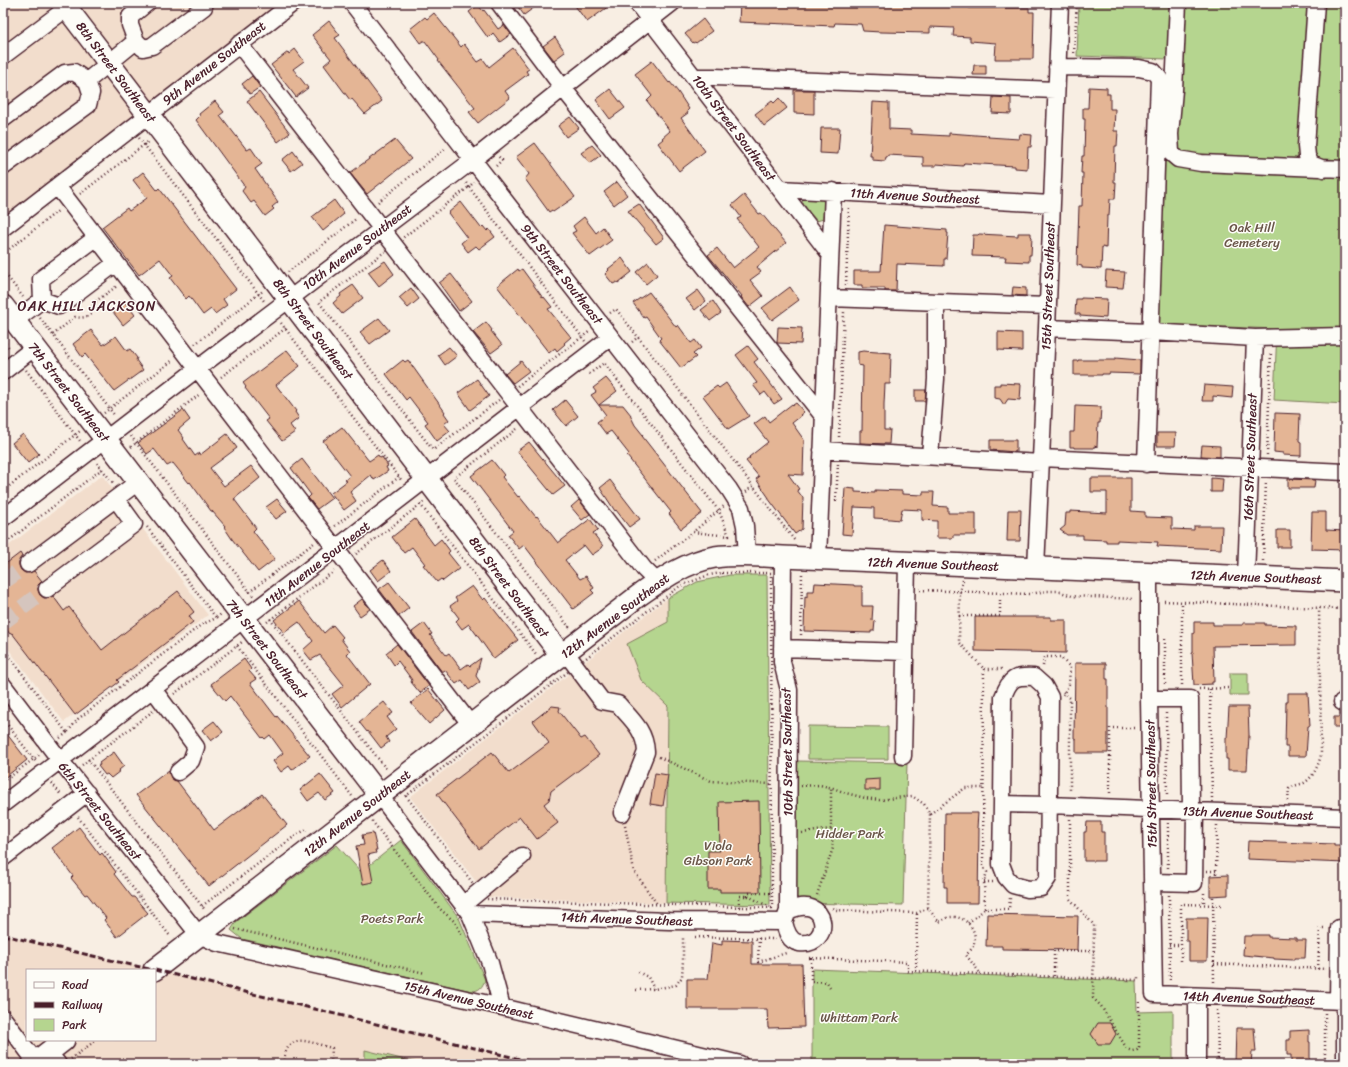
<svg xmlns="http://www.w3.org/2000/svg" width="1348" height="1067" font-family="Sriracha,sans-serif">
<style>
.built{fill:#f2ddcc}
.green{fill:#b5d58f;stroke:#807a5d}
.building{fill:#e4b595;stroke:#4a1f2b}
.lines{fill:none;stroke-linecap:round;stroke-linejoin:round}
.minor-tunnel{stroke:#d5c5be;stroke-width:16;stroke-dasharray:16 8;stroke-linecap:butt}
.minor-casing{stroke:#4a1f2b;stroke-width:19}
.major-casing{stroke:#4a1f2b;stroke-width:24}
.path{stroke:#4a1f2b;stroke-width:2.5;stroke-dasharray:1 3;stroke-linecap:butt}
.minor{stroke:#fdfcf7;stroke-width:16}
.major{stroke:#fdfcf7;stroke-width:21}
.rail{stroke:#4a1f2b;stroke-width:3;stroke-dasharray:6 3;stroke-linecap:butt}
.labels{text-anchor:middle;dominant-baseline:central;stroke-width:3;stroke-linejoin:round;paint-order:stroke}
.street-label{font-size:13px;fill:#4a1f2b;stroke:#fdfcf7}
.park-label{font-size:13px;fill:#6a5649;stroke:#fdfcf7}
.neighbourhood-label{font-size:14px;letter-spacing:1px;fill:#4a1f2b;stroke:#fdfcf7}
</style>
<rect width="100%" height="100%" fill="#f8eee3"/>
<filter id="ink" filterUnits="userSpaceOnUse"><feTurbulence type="fractalNoise" baseFrequency=".025" numOctaves="2"/><feDisplacementMap in="SourceGraphic" scale="8" xChannelSelector="R" yChannelSelector="G"/><feConvolveMatrix kernelMatrix="1 2 1 2 8 2 1 2 1" color-interpolation-filters="sRGB"/></filter>
<g filter="url(#ink)">
<path class="built" d="M3,3H295L3,228Z
M102,475L208,615L64,722L3,642V550Z
M668,598L666,903L488,897L410,797Z
M3,935L153,970H27V1040H155V970L539,1064H3Z"/>
<path class="green" d="M1079,3H1345V404L1274,400L1277,329L1153,324L1168,59L1077,56Z
M805,198L823,199L825,201L823,219L817,221L809,212L802,201L803,199Z
M730,575H767L770,905L666,903L668,706L641,680L627,644L668,622V598L697,582Z
M1230,673H1248V695H1230Z
M808,726L888,727V759H808Z
M797,761L907,763L903,905L793,903Z
M401,840L459,918L485,980C482,987 480,991 471,991L242,939L231,930L236,922L337,845L361,872Z
M812,969L1136,981L1137,1012L1173,1011V1064H829L812,1060Z
M365,1050L422,1064H365Z"/>
<path class="building" d="M515,3H540L524,15Z
M573,3H613L587,22Z
M740,3H968L969,8H1029V12H1034L1033,59H995L996,43L970,41V37L953,36L954,28L930,27V33L881,32L863,31L861,24L835,23L834,26L739,22Z
M478,5L483,11L484,10L498,29L504,25L511,34L500,42L493,33L488,38L469,12Z
M434,13L461,47L464,44L478,62L483,59L489,67L513,48L529,69L526,71L528,74L505,91L510,98L478,123L469,112L475,108L438,61L439,60L425,41H423L420,43L410,29L425,17L427,19Z
M703,19L712,31L696,43L695,42L693,43L685,34Z
M329,21L340,35L335,38L382,101L365,114L352,99L350,100L324,65L331,59L312,35Z
M555,37L565,52L554,60L543,46Z
M295,49L304,61L293,69L308,88L296,97L271,65L288,52L289,54Z
M652,61L669,83L670,82L678,92L689,109L687,111L688,113L681,118L705,151L679,171L658,143L663,139L662,138L670,131L647,101L652,96L635,74Z
M974,65H986V75H973Z
M252,76L260,87L250,94L242,84Z
M1089,87L1107,88V94H1110V109H1115L1114,131H1118L1117,146H1115L1114,182H1116L1115,199H1110L1109,216H1107L1106,248L1102,247L1101,269L1082,268V266L1077,265L1079,206H1082L1083,173H1081L1082,156H1084L1085,119H1083V108H1088Z
M610,89L625,108L610,119L596,100Z
M794,90H814V114L794,113Z
M259,92L290,133L278,142L247,101Z
M993,97L1011,98V114L992,113Z
M779,98L787,108L764,126L755,114L772,101L774,103Z
M215,101L224,112L220,115L233,132L247,150L251,148L262,164L255,169L278,202L272,207L274,209L265,216L254,201L251,203L242,191L245,187L196,120L200,116L199,114Z
M873,102L889,103V129L911,130V134L949,136V133L989,136L988,137L1019,139L1020,134L1032,135L1031,147H1028L1027,169L1015,168V166L964,163L963,166L936,164V166H923V157L888,155L887,157H886L885,161L872,160V156H870Z
M570,117L579,128L566,137L558,126Z
M821,128H840L838,154L820,153Z
M395,140L411,159L367,194L350,173Z
M535,143L575,197L553,212L552,210L549,212L525,179L529,174L516,157Z
M592,145L601,155L590,163L581,153Z
M293,151L302,163L291,171L282,160Z
M143,172L157,190L159,188L236,289L223,299L227,305L215,314L211,309L203,315L189,296L186,299L170,278L173,276L160,259L139,275L102,227L127,208L129,211L147,198L133,180Z
M617,182L627,195L614,205L604,192Z
M744,195L759,214L761,213L786,243L757,267L761,272L750,280L763,296L749,307L741,297L742,296L708,255L717,248L733,268L759,247L737,219L741,217L732,205Z
M334,200L344,214L323,231L312,217Z
M461,202L481,228L483,226L487,231L489,229L495,237L479,249L476,246L468,252L461,243L467,238L448,213Z
M639,204L664,238L656,244L628,211Z
M584,217L596,233L603,227L612,240L590,256L572,233L576,231L573,226Z
M884,225L947,230V233H948L946,259H944V266L897,264L896,291H885V288H862V285H854V271H881Z
M1018,233H1031V236L1032,237L1031,255H1029V262L1005,261L1006,257L972,256L973,235H978L979,234L1018,236Z
M622,258L632,272L618,283L617,282L613,284L605,274L609,270L608,269Z
M385,261L394,274L379,286L368,272Z
M648,262L657,275L646,284L636,272Z
M518,269L519,271L522,269L543,298L544,297L552,307L548,309L571,337L564,343L565,344L557,351L555,348L549,353L497,286Z
M1106,271L1125,272L1123,288L1105,287Z
M451,274L472,301L459,311L439,283Z
M353,285L363,298L342,314L333,303L341,296L340,294Z
M790,287L799,300L772,320L762,308Z
M1013,287L1026,288V296L1012,295Z
M411,288L419,299L408,308L399,298Z
M698,290L706,301L695,310L686,299Z
M649,292L676,327L678,325L691,343L695,340L701,348L693,354L696,357L681,368L659,340L661,338L646,317L644,318L633,303Z
M1081,298L1107,299L1106,318L1080,316V314H1075L1076,299H1081Z
M713,301L721,313L710,321L701,310Z
M125,302L135,315L123,325L113,312Z
M379,318L389,330L370,344L360,332Z
M486,322L492,330L491,331L502,345L491,353L473,332Z
M778,327L802,328L801,344L777,343Z
M91,330L103,345L116,336L127,351L130,349L137,358L136,360L143,370L114,391L85,354L82,357L73,344Z
M998,332L1022,333V351L998,350Z
M748,346L758,359L754,362L782,399L774,404L765,392L761,395L753,385L757,383L736,355Z
M449,347L457,356L445,365L438,355Z
M287,350L300,366L276,385L296,411L295,412L299,418L290,425L295,432L282,441L266,421L269,419L245,388L246,387L243,383Z
M863,351L891,353L890,384H885L884,404V430H890L889,444L860,443V431H862L863,366L858,365V352Z
M1115,358L1140,360V374L1109,373V374H1102V375H1074V361H1078V360H1115Z
M403,360L405,362L408,360L445,412L444,413L449,420L444,424L450,431L437,441L425,424L428,422L409,397L406,400L386,374L388,372Z
M521,361L529,371L513,383L505,374Z
M606,378L617,391L599,405H623L631,415H630L635,425L643,435L642,436L702,513L681,529L669,514L671,512L627,456L629,454L611,431L606,434L597,422L606,415L591,395L596,392L593,388Z
M477,379L489,396L470,410L458,393Z
M726,383L749,416L728,429L703,396L717,386L719,388Z
M1000,383L1020,384L1021,385L1020,400L1008,399L1004,405L1000,399L994,398V385H1000Z
M1204,385L1233,387L1232,398L1213,396V401H1202Z
M915,390H926L925,401H915Z
M565,400L578,416L566,426L553,410Z
M796,403L804,412L800,415L801,416L792,423L804,440L803,475L788,474L799,489L797,490L803,498L802,529L795,534L768,498H769L756,479L759,477L746,461L750,458L749,457L768,442L754,424L765,416L769,422L792,404L793,405Z
M1075,406L1101,407L1100,423H1098L1097,447L1094,446V448H1074V447H1070V432H1074Z
M183,410L190,420L178,430L184,438L183,439L195,456L199,453L200,455L227,434L237,448L210,468L224,486L251,466L260,478L234,499L256,528L253,531L275,559L258,572L232,539L224,527L225,526L212,511H211L190,482L189,483L173,463L167,466L154,449L147,454L138,443Z
M1275,413L1300,414L1299,441L1301,442V456L1283,455V453L1274,452Z
M342,427L369,461L378,455L380,458L382,457L388,466L386,467L388,471L374,480L371,475L350,492L356,501L344,510L331,493L347,481L345,480L350,476L323,441Z
M1157,433H1176L1175,446H1157Z
M23,434L39,454L28,463L12,443Z
M990,440H1016V452L990,450Z
M529,442L565,486L553,495L517,451Z
M1202,445L1220,446V457L1201,456Z
M302,459L332,498L317,509L308,498L311,495L291,468Z
M492,460L504,475L502,477L518,497L519,496L536,517L537,516L558,543L590,519L598,530L593,533L603,546L602,548L592,555L584,545L565,560L580,579L586,576L594,588L591,590L594,593L573,609L524,545L519,549L508,535L513,531L471,476Z
M1091,478H1131V511L1145,512V517L1172,518V529L1194,530V526H1222L1221,549L1157,546L1158,542L1117,540V542H1106V540L1083,539V535H1067L1060,530L1065,526L1066,513H1070V511L1107,513V492H1091Z
M1211,478L1223,479L1222,492H1211Z
M1288,479L1315,480L1314,488H1288Z
M610,480L640,519L629,527L616,510L615,511L600,488Z
M845,488L855,489V492L875,493V490L902,491V494L923,495V492H934L933,506L948,507V513H976V535H953V538H937V521L922,520V510L902,509L900,520L890,519L874,518V508L854,507L852,535L842,534Z
M277,499L287,511L276,519L266,507Z
M579,500L590,514L582,520L571,507Z
M1008,510H1021L1020,541H1007Z
M1312,512H1326V530L1345,531V550L1311,549Z
M415,519L434,545L441,539L450,551L448,553L460,568L443,581L441,579L437,582L423,565L425,564L412,547L404,553L392,537Z
M1277,530H1290V547H1277Z
M20,553L22,556L19,560V565L21,570L25,573H29L34,571L42,581L38,585V590L40,595L44,598H48L53,596L64,611L69,607L102,650L178,591L194,612L189,616L193,622L117,680L119,682L75,715L12,633L10,634L3,625V566Z
M383,560L391,571L378,581L370,570Z
M389,582L409,608L399,616L379,589Z
M815,583L854,585V586H862V606H873L872,620L875,621L874,631H871V633L804,631L805,596L807,597V591H814Z
M472,586L483,600L485,598L518,640L494,659L469,624L462,629L456,621L459,618L450,606L457,601L455,598Z
M362,599L370,609L360,616L353,606Z
M299,601L324,633L333,625L343,637L341,639L350,651L347,654L370,684L342,707L332,694L344,685L320,655L311,660L303,650L313,641L299,622L284,633L274,620Z
M975,617H1051V620H1066V653L975,651Z
M1194,622H1213V625H1243V623H1265V625L1296,626V645L1213,646L1214,682H1212V684L1194,685L1192,653H1193V633H1194Z
M424,623L432,634L430,635L446,655L449,653L461,669L468,664L470,666L481,658L476,676L480,682L469,690L462,680L456,684L445,670L442,672L412,632Z
M397,644L429,686L420,693L411,682L412,680L398,661L394,665L386,653Z
M244,659L251,669L249,671L256,679L250,683L276,717L277,716L310,756L292,770L289,766L281,772L273,761L283,753L270,735L265,739L263,737L262,738L230,696L225,701L211,684Z
M1075,663H1106V679H1108V753H1076V739L1074,738Z
M428,689L445,710L429,724L411,703Z
M1288,693H1308L1310,726H1308L1306,756H1288V747H1285L1286,702H1288Z
M384,702L393,713L387,717L396,729L386,737L389,742L381,748L368,731L367,732L359,722Z
M552,706L560,707L559,711L581,739L585,737L599,755L551,791L549,800L544,804L558,823L537,839L520,817L479,849L437,794L492,752L509,773L549,743L533,721Z
M1229,707H1248L1249,735L1247,770H1228V759H1226V738H1227Z
M1334,717H1345V728H1334Z
M214,721L223,732L211,741L202,730Z
M3,729L27,760L3,779Z
M114,752L124,766L119,770L120,771L111,778L107,774L105,775L98,766L100,765L99,763Z
M169,770L171,778L177,781L214,830L262,794L287,825L209,886L136,795Z
M655,773L668,775L663,806L650,804Z
M320,774L335,793L325,800L319,793L308,801L300,790Z
M880,779V790H865V780Z
M759,801L760,892H720V889H708V851H720L719,802Z
M945,813H978L977,828H979L978,903H947V887H944Z
M1087,822H1101V832H1104V861H1084V832H1086Z
M79,827L100,855L102,853L116,872L114,874L132,897H134L148,913L117,937L104,920L106,918L87,894L85,895L71,878L73,876L52,848Z
M373,833L377,850H375L376,853L368,855L373,882L363,884L356,846L364,845L362,835Z
M1248,841L1334,844V846H1345V863L1247,859Z
M1228,875V895L1210,896V876Z
M987,914L1078,916L1077,950L1002,949V946H986Z
M1186,918H1208L1207,961H1189V941H1186Z
M1252,935H1268V937L1296,938V940H1306L1305,958H1294V960L1274,959V958L1243,955L1244,936H1252Z
M722,940L752,941V964H802L804,1027L768,1028L767,1009H687V979H708L712,943L722,945Z
M1098,1023H1110L1116,1034L1110,1044H1098L1091,1034Z
M1236,1028H1254L1256,1052H1252L1251,1064H1235Z
M1309,1030V1042H1310V1062H1309V1064H1291V1055H1287V1040H1290V1031Z"/>
<g class="lines">
<path class="minor-tunnel" d="M3,582L28,564
M3,622L47,589"/>
<g class="minor-casing">
<path id="minor" d="M352,3L473,160L729,489L741,508L745,526L747,556
M499,3L563,88L824,417
M637,3L830,254
M1178,3L1174,90L1170,134L1171,153L1178,159L1201,163L1345,169
M1316,3L1306,146L1307,156L1311,164L1324,169
M136,41L143,48L152,46L204,7
M239,44L644,569L657,582
M3,56L67,8
M1057,67L1139,68L1153,71L1159,78L1146,464
M695,77H714L1056,90
M3,119L65,73L74,72L87,81
M3,167L88,105L91,93L87,81L136,41L130,25V17L147,3
M57,186L471,725
M780,189L1051,204
M3,228L293,3
M829,298L1048,306
M42,300L41,279L96,238
M42,300L59,306L116,263
M14,321L42,300
M1047,328L1150,332L1255,338L1345,336
M3,372L35,347
M822,450L1041,463
M930,456L936,379V302
M1041,458L1345,472
M3,518L197,369L473,160L563,88L672,3
M783,557L782,662L789,690L788,911L784,922
M818,559L833,191
M28,564L138,482
M1036,568L1047,328L1060,3
M1149,573V699L1154,994L1345,1001
M1246,577L1255,338
M47,589L134,524L116,499
M782,648L905,652
M566,653L602,701L618,704C631,719 645,730 646,752L622,813
M3,685L60,760L199,935L217,943L502,1007L740,1064
M153,689L196,747L191,761L178,772
M1149,699H1190L1191,811
M1342,702H1345
M903,756L907,563
M380,796L470,914L490,963L502,1007
M3,804L611,337
M1002,804L1003,697C1010,678 1014,676 1034,677L1044,686L1050,697L1048,878L1041,888L1028,889L1013,885L1006,877L1001,864L1002,804L1049,805L1345,817
M3,858L87,793
M1152,882L1194,883L1195,811
M463,905L522,856
M470,914L669,921L784,922
M784,922C786,931 789,941 799,943C834,948 829,891 788,911
M1197,996V1064
M1338,1001L1339,928H1345
M3,1018L36,1062
M48,1052L58,1064
M1345,1064V1003"/>
</g>
<g class="major-casing">
<path id="major" d="M63,3L562,656
M3,306L380,796
M154,970L638,596C662,579 686,562 715,557C737,554 761,556 783,557L1345,581
M33,1064L64,1040"/>
</g>
<path class="path" d="M1074,53L1077,3
M139,138L264,301
M496,166L502,160L498,156
M466,183L469,187L474,182
M469,187L582,337L433,450L319,302Z
M80,194L149,141
M378,202L446,148
M3,254L59,210
M3,271L23,297
M288,272L357,218
M846,285L849,206
M610,313L616,309L638,337
M40,318L115,416
M281,323L402,481
M53,335L75,317C82,318 86,318 92,313V304L117,286
M3,340L10,349
M585,341L582,337L589,332
M632,342L638,337L753,486
M195,344L264,290
M26,370L80,441
M589,374L604,363L719,511L729,536L693,532L724,506
M221,377L286,328
M104,413L173,360
M517,429L454,478L569,627L570,625
M131,436L253,596
M839,437L844,312
M131,447L200,394
M1267,455L1271,352
M97,463L114,484
M3,491L80,431
M746,492L753,486L795,541
M836,501L838,464
M420,504L536,654
M335,526L399,477
M147,527L217,619
M3,545L102,469
M356,554L425,501
M655,561L693,532
M1263,561L1266,482
M722,573H771L772,908L485,899L406,796L680,586L709,575Z
M963,580L960,591L959,642L984,669H1004
M920,590L1030,594L1046,591H1058L1072,596L1134,599
M249,592L314,543
M1164,601L1345,609
M959,616H1000V593
M270,619L387,770
M267,622L334,571
M801,635L802,574
M1165,639V686
M237,646L352,796
M3,648L67,733L78,719L201,625L216,618L221,614
M1043,666L1044,657H1060L1070,667L1069,684L1063,695
M984,669L983,867L987,872L984,882L985,909
M1182,685V602
M1199,689L1230,688
M1210,689L1212,799
M1063,692L1070,698V792
M174,694L242,642
M1166,713L1167,796
M3,719L36,762
M60,738L67,733L68,734
M659,757L711,781L772,784
M88,759L205,910
M82,765L153,711
M3,782L39,755
M52,783L61,795
M801,786L820,785L833,788L846,793L865,798L879,800L912,796L924,804L930,814L928,908L939,922C943,920 947,917 951,917C967,915 981,934 972,948C971,950 968,953 966,955L980,973
M1110,793V728H1137
M1288,801L1289,789C1293,785 1299,785 1304,783C1313,778 1320,763 1321,753L1319,608
M930,814L965,788H983
M78,817L170,936
M1070,819V899L1094,925L1093,998L1101,1006L1127,1049L1132,1051L1137,1050L1139,1047V1000
M372,821L440,909L455,922L462,936
M1168,823V868
M625,826L634,871L657,904
M802,833L831,829
M1207,871H1216
M1216,874L1217,825
M984,882H993
M1204,893V905
M817,895L833,848L831,829V788
M1169,895L1170,980
M748,896V893H773
M1213,897L1214,982
M202,906L295,836L307,829
M739,907V896H748L770,907
M833,908L835,910L917,913L928,908
M968,923L985,909H1009L1010,898
M235,929L425,973
M695,937L774,939L775,940
M759,938L758,962L786,953
M1169,945H1181
M809,958L908,962V971L1138,980V977
M811,958V981L827,982L830,987
M1181,961V904L1221,905
M1214,964L1326,969
M1318,969L1320,928H1326
M916,971L917,913
M638,972L648,977L654,989
M1054,976V951H1094
M636,990L654,989L676,985L682,977L683,960V937
M1217,1010L1218,1064
M1325,1013V1064
M3,1053L9,1060
M71,1059L96,1040
M285,1064C283,1052 289,1039 304,1041C313,1042 323,1046 332,1048L331,1064
M376,1064L380,1060L397,1064"/>
<use href="#minor" class="minor"/>
<use href="#major" class="major"/>
<path class="rail" d="M3,935L153,970
M155,970L540,1064"/>
</g>
</g>
<g class="labels">
<g class="street-label">
<text transform="translate(214 63) rotate(-38)">9th Avenue Southeast</text>
<text transform="translate(116 72) rotate(53)">8th Street Southeast</text>
<text transform="translate(734 128) rotate(53)">10th Street Southeast</text>
<text transform="translate(915 196) rotate(3)">11th Avenue Southeast</text>
<text transform="translate(357 247) rotate(-37)">10th Avenue Southeast</text>
<text transform="translate(562 274) rotate(52)">9th Street Southeast</text>
<text transform="translate(1048 286) rotate(-88)">15th Street Southeast</text>
<text transform="translate(313 329) rotate(53)">8th Street Southeast</text>
<text transform="translate(69 392) rotate(52)">7th Street Southeast</text>
<text transform="translate(1250 457) rotate(-88)">16th Street Southeast</text>
<text transform="translate(317 564) rotate(-38)">11th Avenue Southeast</text>
<text transform="translate(933 564) rotate(2)">12th Avenue Southeast</text>
<text transform="translate(1256 577) rotate(2)">12th Avenue Southeast</text>
<text transform="translate(509 587) rotate(53)">8th Street Southeast</text>
<text transform="translate(615 616) rotate(-37)">12th Avenue Southeast</text>
<text transform="translate(267 649) rotate(52)">7th Street Southeast</text>
<text transform="translate(787 752) rotate(-91)">10th Street Southeast</text>
<text transform="translate(1151 784) rotate(-91)">15th Street Southeast</text>
<text transform="translate(100 811) rotate(51)">6th Street Southeast</text>
<text transform="translate(357 813) rotate(-38)">12th Avenue Southeast</text>
<text transform="translate(1248 813) rotate(2)">13th Avenue Southeast</text>
<text transform="translate(627 919) rotate(2)">14th Avenue Southeast</text>
<text transform="translate(1249 998) rotate(2)">14th Avenue Southeast</text>
<text transform="translate(469 1000) rotate(13)">15th Avenue Southeast</text>
</g>
<g class="park-label">
<text x="1252" y="227">Oak Hill<tspan x="1252" dy="15">Cemetery</tspan></text>
<text x="850" y="833">Hidder Park</text>
<text x="718" y="845">Viola<tspan x="718" dy="15">Gibson Park</tspan></text>
<text x="392" y="918">Poets Park</text>
<text x="859" y="1017">Whittam Park</text>
</g>
<g class="neighbourhood-label">
<text x="87" y="306">OAK HILL JACKSON</text>
</g>
</g>
<rect width="1348" height="1067" fill="none" stroke="#fdfcf7" stroke-width="16"/>
<rect x="8" y="8" width="1332" height="1051" fill="none" stroke="#4a1f2b" stroke-width="1.5" filter="url(#ink)"/>
<rect x="26" y="969" width="130" height="72" fill="#fdfcf7" stroke="#b5a4a5"/>
<rect x="34" y="982" width="20" height="6" fill="#fdfcf7" stroke="#b5a4a5"/>
<text x="62" y="989" font-size="12" fill="#4a1f2b">Road</text>
<rect x="34" y="1002" width="20" height="6" fill="#4a1f2b" stroke="#b5a4a5"/>
<text x="62" y="1009" font-size="12" fill="#4a1f2b">Railway</text>
<rect x="34" y="1019" width="20" height="12" fill="#b5d58f" stroke="#b5a4a5"/>
<text x="62" y="1029" font-size="12" fill="#4a1f2b">Park</text>
</svg>
